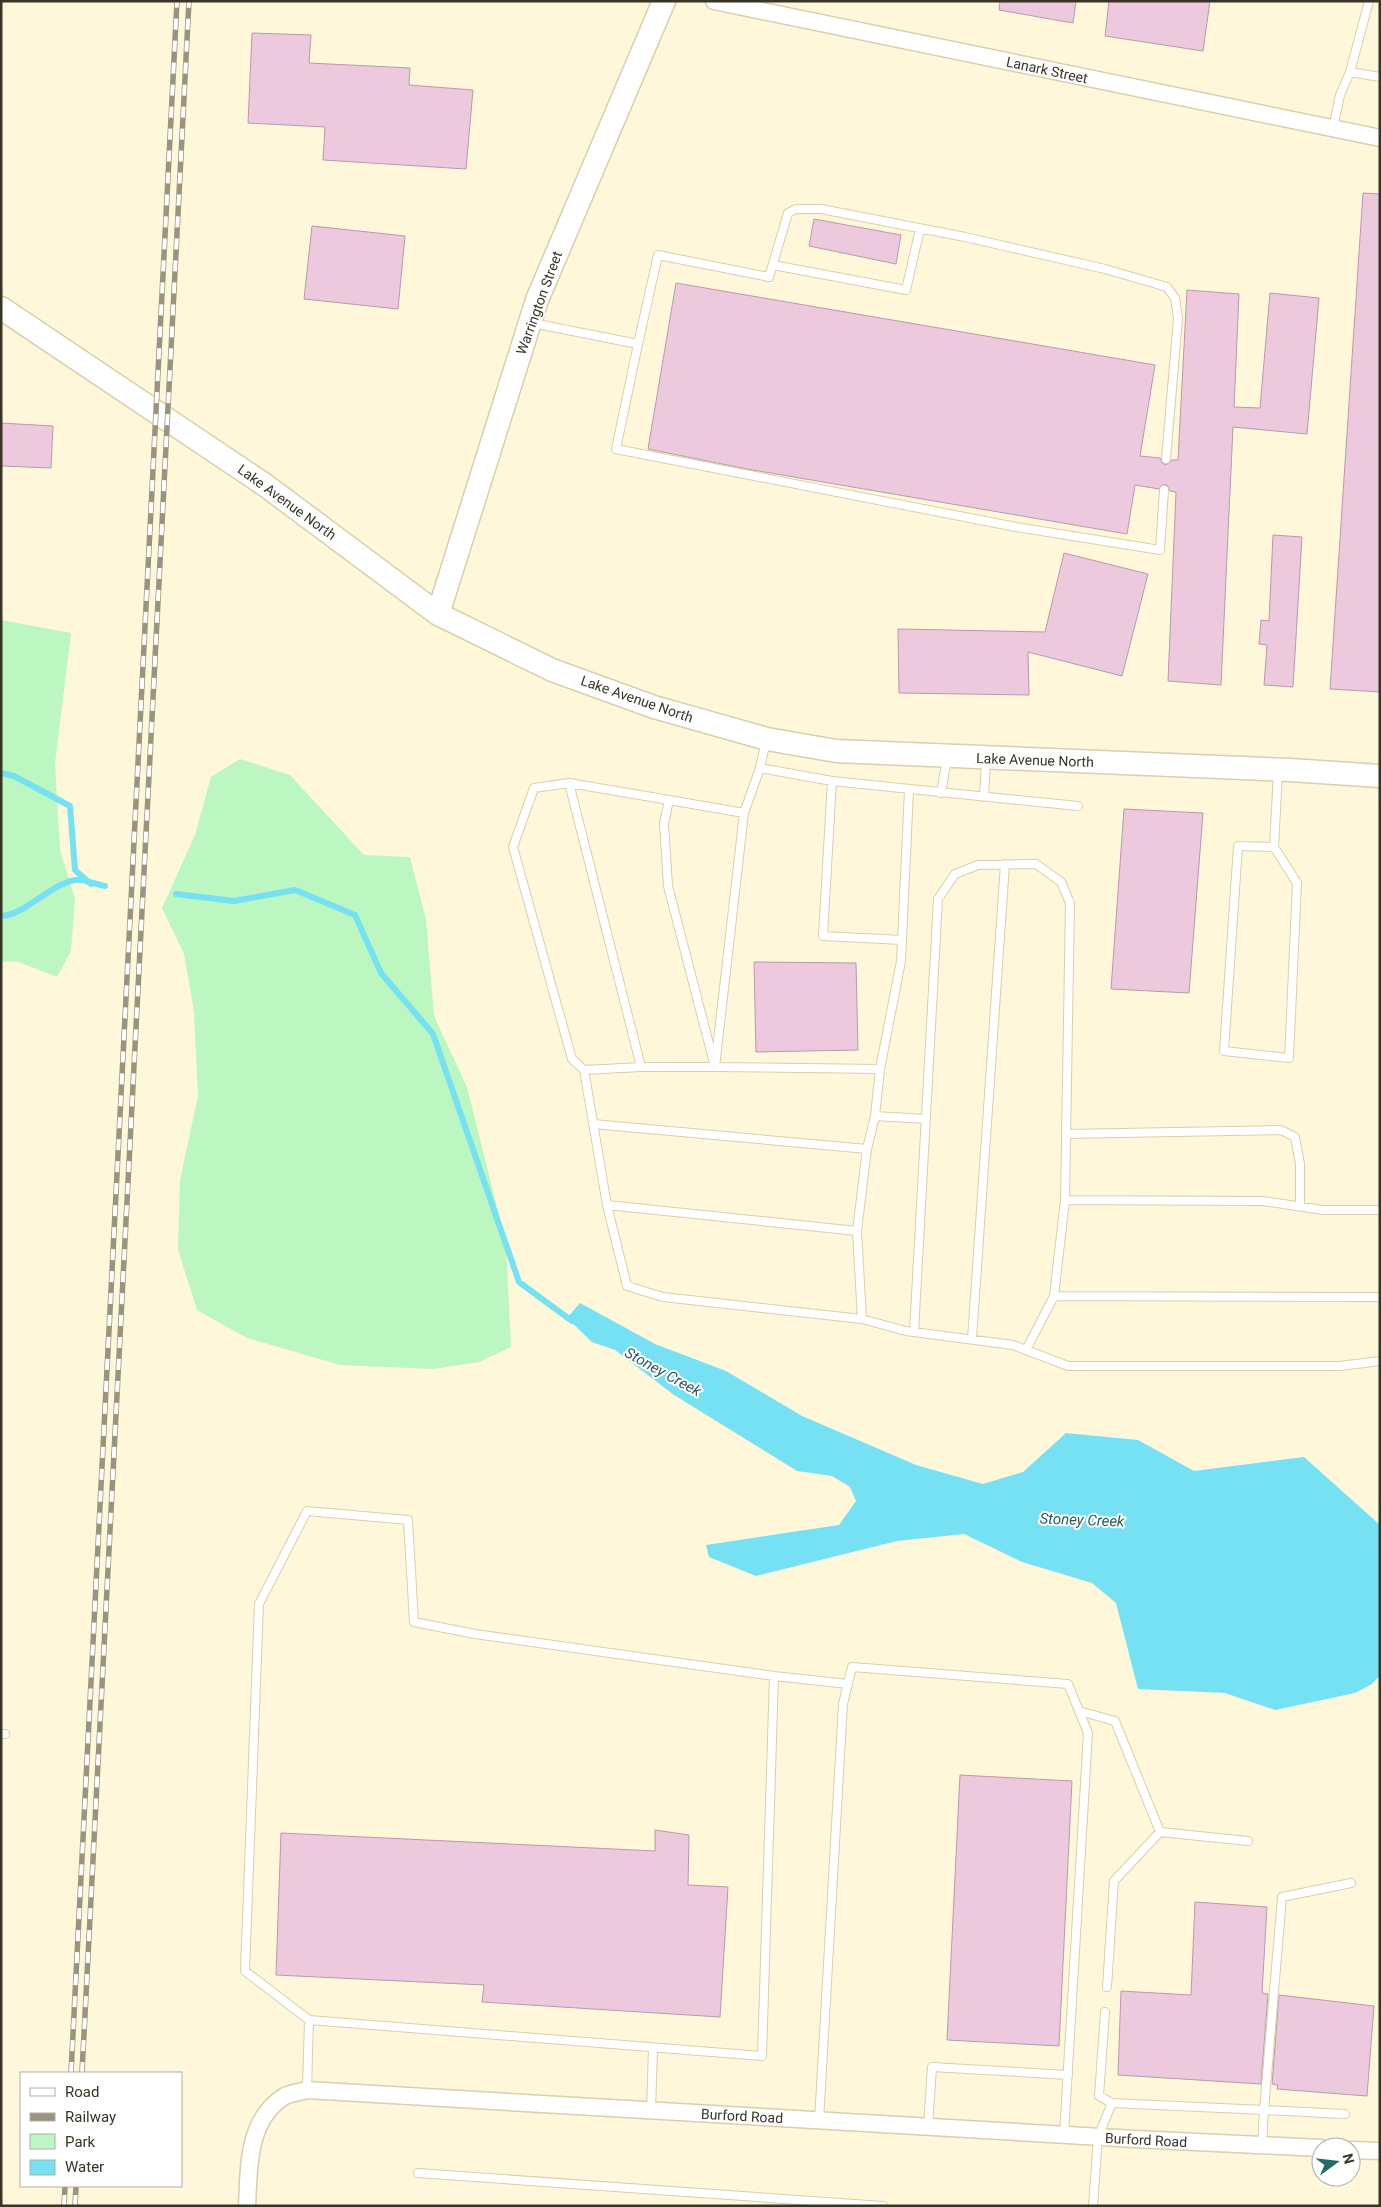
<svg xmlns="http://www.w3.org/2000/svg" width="1381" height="2207" font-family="Roboto,sans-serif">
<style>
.green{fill:#bcf6c1}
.water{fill:#75e1f2}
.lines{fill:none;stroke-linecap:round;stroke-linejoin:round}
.stream{stroke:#75e1f2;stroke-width:6}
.building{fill:#edc9de;stroke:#ba98ac}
.lane-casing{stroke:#d9cfac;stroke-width:10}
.street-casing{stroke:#d9cfac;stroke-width:19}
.secondary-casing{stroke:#d9cfac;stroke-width:25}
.lane{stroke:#fff;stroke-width:8}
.street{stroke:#fff;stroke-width:16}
.secondary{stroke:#fff;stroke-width:22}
.rail-casing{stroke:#9a947f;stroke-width:5.5}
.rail{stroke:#fff;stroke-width:4;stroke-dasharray:11;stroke-linecap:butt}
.labels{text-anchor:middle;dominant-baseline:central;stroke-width:4;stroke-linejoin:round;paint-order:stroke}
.street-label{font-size:14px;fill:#383426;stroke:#fff}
.water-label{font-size:15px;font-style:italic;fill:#2b5b62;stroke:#fff}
</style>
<rect width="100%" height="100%" fill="#fff7da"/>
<path class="green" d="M1,620L71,633L55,763L60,850L75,899L71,951L57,977L16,961L1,962Z
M240,759L290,775L364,855L410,857L426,920L434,1016L467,1087L506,1243L511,1347L479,1362L433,1369L340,1365L247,1338L197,1310L178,1250L180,1180L198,1096L194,1012L184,954L162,908L195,835L211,777Z"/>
<path class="water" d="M580,1303L655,1344L726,1371L802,1416L916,1465L983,1484L1023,1472L1066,1433L1138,1440L1194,1471L1304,1457L1380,1525V1675L1372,1684L1355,1693L1275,1710L1225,1693L1138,1689L1116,1603L1092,1583L1022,1562L964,1534L897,1541L756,1576L709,1557L706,1545L839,1525L856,1501L850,1487L832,1476L797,1471L674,1395L615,1350L592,1342L567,1318Z"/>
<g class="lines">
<path class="stream" d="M1,773L14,776L70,806L75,870L91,884
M176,894L234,901L295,890L355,915L381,973L433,1034L519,1282L572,1321
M1,916C25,915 49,885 75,880C82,878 97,885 105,886"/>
</g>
<path class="building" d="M1000,1H1076L1073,23L999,10Z
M1109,1H1210L1203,51L1105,36Z
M252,33L311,35L309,63L410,68L409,85L473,90L466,169L323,160L325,127L248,123Z
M1363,193L1380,194V692L1330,689Z
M814,219L901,235L896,264L809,246Z
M312,226L405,236L398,309L304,299Z
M676,283L1155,365L1140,456L1160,458L1162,463L1166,465L1172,460H1178L1187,290L1239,294L1234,407L1260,408L1270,293L1319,298L1307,434L1233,427L1221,685L1168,681L1176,492L1170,491L1167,485H1162L1159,489L1135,485L1127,534L747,469L648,449Z
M1,423L53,426L51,468L1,466Z
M1273,535L1302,537L1293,687L1264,685L1267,645L1259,644L1261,620L1269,621Z
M1064,553L1148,574L1122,676L1028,652L1029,695L899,693L898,629L1045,632Z
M1124,809L1203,813L1189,993L1111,989Z
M754,962L856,963L858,1050L756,1052Z
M960,1775L1072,1781L1059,2046L947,2040Z
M655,1830L689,1835L688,1885L728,1887L720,2017L482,2002L484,1985L276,1975L281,1833L655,1851Z
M1195,1902L1267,1907L1262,1993L1268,1994L1261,2084L1118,2075L1121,1991L1191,1995Z
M1279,1995L1374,2006L1367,2096L1277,2089L1278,2085L1272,2084Z"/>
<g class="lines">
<g class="lane-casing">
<path id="lane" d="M1350,72L1380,77
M1333,129L1340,95L1350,72L1369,1
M773,265L906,290L920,229
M532,323L638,344L658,255L769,277L788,213L796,209H821L965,237L1105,269L1167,287L1175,298L1178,318L1166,459
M638,344L616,449L1016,527L1160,550L1164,490
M760,768L832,781L1078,806
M832,781L823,936L902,940
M569,783L641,1067
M941,793L947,758
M984,797L986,759
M669,800L569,783L534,788L513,847L572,1059L584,1070L641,1067H715L744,813L669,800L664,824L668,886L715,1067L880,1069L901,961L909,790
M744,813L760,768L766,741
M1274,847L1238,846L1224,1051L1289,1058L1297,883L1274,847L1278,772
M584,1070L607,1205L857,1231L862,1319L906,1331L1013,1345L1068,1366H1340L1380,1361
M875,1116L926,1119
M593,1124L867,1149
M1066,1134L1281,1130L1295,1137L1300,1164V1207
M1065,1200L1054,1296L1380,1297
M607,1205L627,1286L663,1297L862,1319
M857,1231L867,1149L875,1116L880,1069
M914,1332L938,899L955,874L978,865L1036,864L1061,882L1070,903L1065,1200L1263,1201L1323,1210H1380
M972,1339L1005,864
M1026,1350L1054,1296
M774,1676L762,2056L309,2020L245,1971L259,1604L307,1511L408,1520L414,1622L475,1634L774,1676L848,1684
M1079,1711L1115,1721L1160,1832L1248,1841
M1,1734H5
M1107,1987L1114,1881L1160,1832
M1105,2012L1099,2096L1112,2103
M307,2090L309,2020
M651,2111L653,2049
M1345,2114L1264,2110L1282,1897L1351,1883
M819,2121L843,1704L852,1667L1068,1684L1088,1733L1064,2135
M928,2127L932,2067L1068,2075
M418,2173L883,2206
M1093,2206L1098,2137L1112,2103L1264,2110L1262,2145"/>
</g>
<g class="street-casing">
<path id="street" d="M714,1L1380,138
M1351,2150L1380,2151
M247,2206C249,2167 247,2119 285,2096C291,2093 300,2092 307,2090L1135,2139L1321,2148"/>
</g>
<g class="secondary-casing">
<path id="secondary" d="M1,308L265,485L438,614L552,670L654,707L767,739L836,751L1290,770L1380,776
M438,614L537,300L664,1"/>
</g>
<use href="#lane" class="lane"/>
<use href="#street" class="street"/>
<use href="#secondary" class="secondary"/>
<g class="rail-casing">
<path id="rail" d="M71,2073L177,1
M82,2073L189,1
M64,2206L65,2186
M75,2206L76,2186"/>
</g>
<use href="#rail" class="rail"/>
</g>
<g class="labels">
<g class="street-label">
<text transform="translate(1047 70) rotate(12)">Lanark Street</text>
<text transform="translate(539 303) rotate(-70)">Warrington Street</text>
<text transform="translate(287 502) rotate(36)">Lake Avenue North</text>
<text transform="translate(637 699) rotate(19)">Lake Avenue North</text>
<text transform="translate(1035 760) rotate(2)">Lake Avenue North</text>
<text transform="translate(742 2116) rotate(3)">Burford Road</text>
<text transform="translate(1146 2140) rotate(3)">Burford Road</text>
</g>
<g class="water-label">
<text transform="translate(663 1372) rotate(29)">Stoney Creek</text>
<text transform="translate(1082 1520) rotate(2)">Stoney Creek</text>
</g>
</g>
<rect width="1381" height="2207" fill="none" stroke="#383426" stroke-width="5"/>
<rect x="20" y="2072" width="162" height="115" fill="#ffffff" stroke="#afaea8"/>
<rect x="30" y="2088" width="25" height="8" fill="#ffffff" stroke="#afaea8"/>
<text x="65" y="2097" font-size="15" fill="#383426">Road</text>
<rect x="30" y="2113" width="25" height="8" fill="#9a947f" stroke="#afaea8"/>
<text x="65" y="2122" font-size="15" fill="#383426">Railway</text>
<rect x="30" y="2134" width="25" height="15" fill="#bcf6c1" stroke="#afaea8"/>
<text x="65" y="2147" font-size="15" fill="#383426">Park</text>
<rect x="30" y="2160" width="25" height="15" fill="#75e1f2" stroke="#afaea8"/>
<text x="65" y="2172" font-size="15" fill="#383426">Water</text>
<g transform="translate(1336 2162) rotate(75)"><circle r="24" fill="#ffffff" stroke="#afaea8"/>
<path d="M0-4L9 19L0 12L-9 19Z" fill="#216c67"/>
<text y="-8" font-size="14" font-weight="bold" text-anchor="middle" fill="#383426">N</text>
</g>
</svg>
